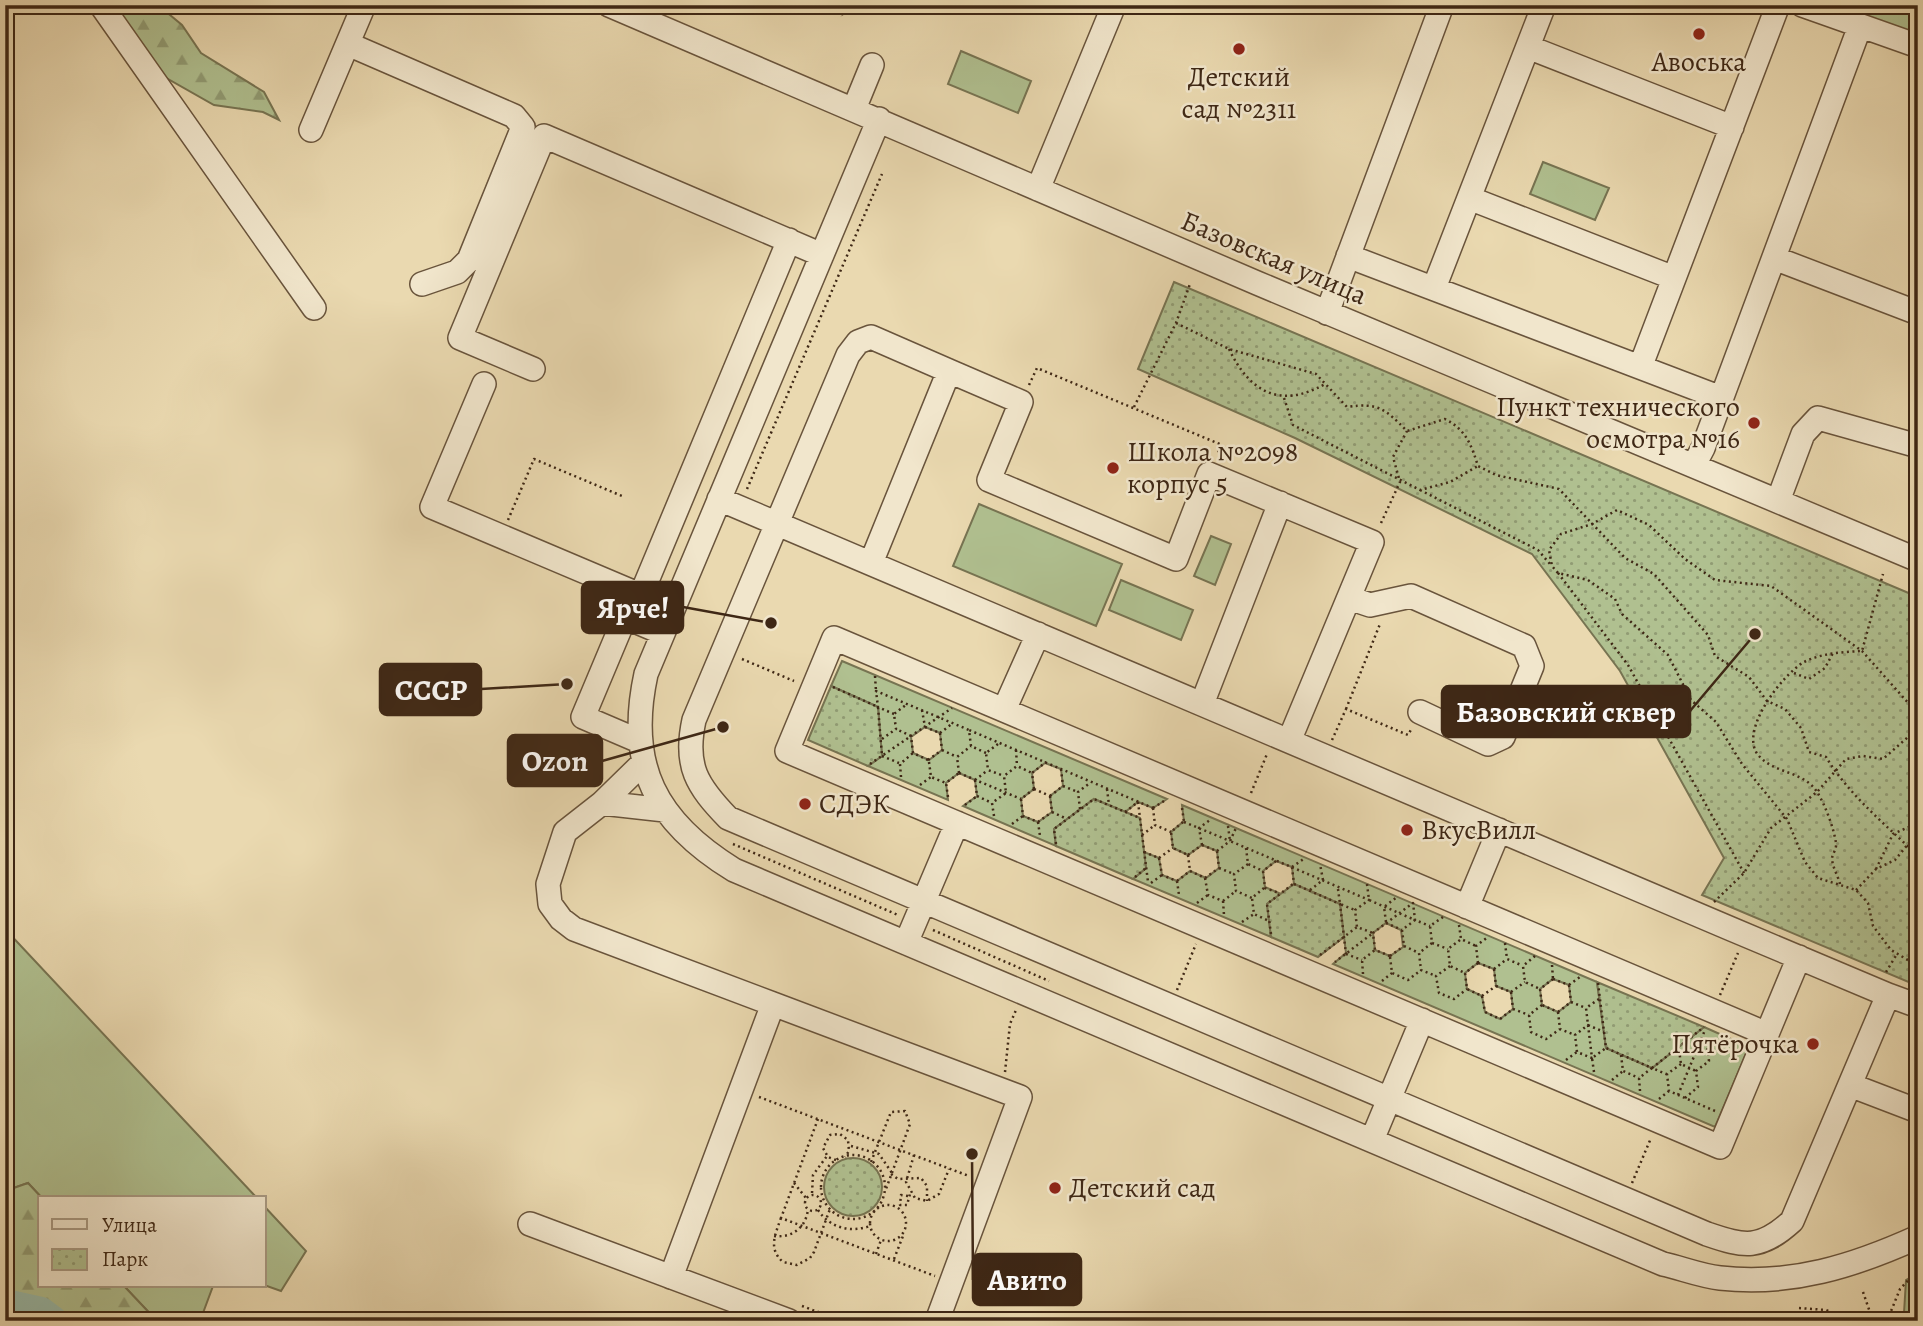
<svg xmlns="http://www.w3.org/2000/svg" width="1923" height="1326" font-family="Alegreya,serif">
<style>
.grass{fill:#b0c090;stroke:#777452;stroke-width:2;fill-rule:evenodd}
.forest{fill:url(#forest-firs);stroke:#777452;stroke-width:2}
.park{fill:url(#park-dots);stroke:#777452;stroke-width:2}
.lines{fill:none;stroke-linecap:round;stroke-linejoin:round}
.river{stroke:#98baa9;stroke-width:30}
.minor-casing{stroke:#69543c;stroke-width:26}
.path{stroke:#3e2715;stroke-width:2.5;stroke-dasharray:2 3.5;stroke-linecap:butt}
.minor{stroke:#f1e6cc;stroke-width:23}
.poi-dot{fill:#8f2418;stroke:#f1e6cc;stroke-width:2.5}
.labels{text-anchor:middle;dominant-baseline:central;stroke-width:5;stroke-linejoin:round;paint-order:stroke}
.poi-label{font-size:28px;fill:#3e2715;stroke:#f1e6cc;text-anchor:start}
.street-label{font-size:28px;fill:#3e2715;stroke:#f1e6cc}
.leader{fill:none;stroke:#3e2715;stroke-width:2.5}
.callout-dot{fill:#3e2715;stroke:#f1e6cc;stroke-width:2.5}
.callout{fill:#3e2715;stroke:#3e2715;stroke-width:2.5}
.callout-label{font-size:30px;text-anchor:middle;font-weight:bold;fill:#fff}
</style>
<defs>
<pattern id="forest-firs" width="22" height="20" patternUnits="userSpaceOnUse" patternTransform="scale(1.75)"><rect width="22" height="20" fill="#b0c090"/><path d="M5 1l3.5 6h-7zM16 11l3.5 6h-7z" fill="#919c74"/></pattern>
<pattern id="park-dots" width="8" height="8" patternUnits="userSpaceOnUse" patternTransform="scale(1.75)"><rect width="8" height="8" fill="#b0c090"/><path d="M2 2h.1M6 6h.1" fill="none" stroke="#919c74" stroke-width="1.8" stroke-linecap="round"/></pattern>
</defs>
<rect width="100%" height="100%" fill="#ead9b0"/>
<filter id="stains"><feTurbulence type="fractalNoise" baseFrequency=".00286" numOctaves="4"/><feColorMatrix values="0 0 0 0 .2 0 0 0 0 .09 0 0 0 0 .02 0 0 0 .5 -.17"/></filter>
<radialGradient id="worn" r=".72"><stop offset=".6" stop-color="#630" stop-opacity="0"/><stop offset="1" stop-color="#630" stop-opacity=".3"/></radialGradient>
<path class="grass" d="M1833,5H1918V35Z
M961,51L1031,81L1018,113L948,84Z
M1543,162L1609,188L1595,220L1530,194Z
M979,504L1122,564L1096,626L953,566Z
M1211,536L1231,544L1215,585L1194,576Z
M1121,580L1193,610L1181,640L1109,610Z
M842,661L1167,799L1153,808L1138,802L1125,812L1094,799L1054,829L1056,846L963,806L977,796L975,780L959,773L946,783L948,800L868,766L882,756L878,707L831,686ZM925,727L940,733L942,750L929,760L913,753L911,737ZM1045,763L1061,769L1063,786L1050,796L1052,812L1038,822L1023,816L1021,799L1034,789L1032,773Z
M1182,805L1597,982L1606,1048L1652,1068L1704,1027L1749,1047L1715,1127L1333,964L1346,953L1340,904L1294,884L1292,867L1276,861L1263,871L1265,887L1281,894L1267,904L1271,937L1133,879L1146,868L1144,852L1159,858L1162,875L1177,881L1190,871L1206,878L1219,868L1217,851L1202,845L1188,855L1173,848L1171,832L1184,821ZM1386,923L1401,930L1403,947L1390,956L1375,950L1373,933ZM1478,963L1494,969L1496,986L1511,992L1513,1009L1500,1019L1485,1012L1482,996L1467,989L1465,973ZM1553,979L1569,985L1571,1002L1558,1012L1542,1005L1540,989Z
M5,929L257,1198H42L28,1183L5,1191Z
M264,1206L306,1251L281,1291L264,1285Z
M124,1286H213L200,1321H157Z"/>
<path class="forest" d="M113,5H158L182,25L201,53L264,92L279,120L263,112L214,105L154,71Z
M28,1183L42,1198L40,1286H124L157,1321H5V1191Z
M1918,1273V1317L1904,1313L1906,1280Z"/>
<path class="park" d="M1174,282L1918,597V986L1702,895L1724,858L1620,671L1532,554L1295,438L1138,369Z
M831,686L878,707L882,756L868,766L808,740Z
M1094,799L1140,818L1146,868L1133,879L1056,846L1054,829Z
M1294,884L1340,904L1344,937L1318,957L1271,937L1267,904Z
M1597,982L1704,1027L1652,1068L1606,1048Z
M824 1187a29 29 0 1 1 58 0a29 29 0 1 1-58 0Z"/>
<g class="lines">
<path class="river" d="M5,1304L41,1312L53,1321"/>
<g class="minor-casing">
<path id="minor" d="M101,5L314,308
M609,5L1257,283L1918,560
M1802,5L1918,46
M348,44L514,116L523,127L469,260L457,272L422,284
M1528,47L1732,127
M854,109L872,65
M879,119L646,674C626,766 656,822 734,870L1663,1264C1681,1268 1701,1276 1720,1278C1791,1286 1854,1266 1918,1237
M311,130L364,5
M1038,189L1114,5
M1469,198L1674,278
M1348,256L1721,398
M1774,258L1918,313
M1434,288L1544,5
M1327,313L1442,5
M1641,365L1778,5
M533,369L460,338L544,136L822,255
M949,371L1021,402L989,480L1176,559L1209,474L1372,542L1289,741
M484,384L432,507L673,609
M1694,465L1703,448L1860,26
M719,499C1109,665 1498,831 1888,995L1792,1221C1760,1250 1745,1247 1707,1234L728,818C697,786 684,766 694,720L848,355L858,342L871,337L949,371L871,563
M1778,501L1803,434L1818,418L1918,446
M641,595L789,240
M1349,598L1370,605L1411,596L1524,646L1532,666L1503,737L1488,744L1420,712
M1202,704L1280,503
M1004,710L1038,634
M639,741L583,717L625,617L663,633
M644,762L602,803L565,832L548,884L550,904L561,919L574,929L773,1004
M602,803L665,810
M1467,907L1499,830
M906,943L957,823
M1888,995L1918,1006
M1767,1034L834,638L787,751L1720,1147L1799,957
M1850,1085L1918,1111
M1372,1140L1422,1020
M530,1224L789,1321
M671,1277L773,1004L1020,1097L937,1321"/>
</g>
<path class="path" d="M839,5L842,16
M1176,323L1229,349L1316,374L1347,407C1379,402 1386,410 1407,431L1445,419C1466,430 1471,444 1478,466L1496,475L1559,489L1625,558L1654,574L1708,635L1715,656L1749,677L1767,701L1785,709L1801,728L1809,752L1826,757C1849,795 1886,825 1918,856
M1229,349C1250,393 1281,409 1325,384
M1029,385L1037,368L1222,445L1217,455
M1284,398L1293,425L1420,490L1450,482L1478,466
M1134,407L1176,323L1190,284
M747,489L882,174
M1420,490L1538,550L1550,564
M508,520L534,459L622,496
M1381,523L1400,482L1393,457L1407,431
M1558,573L1628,665L1744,873
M742,659L794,681
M1794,673L1809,679L1825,668L1833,653
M875,676L876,691
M833,687L878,707L882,756
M1346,709L1380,624
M922,710L925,727
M894,714L878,707L876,691L969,730
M1918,714L1862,651L1771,586L1715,580L1685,559L1649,525L1617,510L1592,524L1561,534L1549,550L1552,566L1558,573L1588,580L1615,599L1622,614L1668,655L1691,700L1716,722L1742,764L1787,819L1805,862L1818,878L1856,890L1868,903L1873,926L1891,950L1918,966
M925,727L940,733
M940,733L953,723
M940,733L942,750
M882,739L896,729L894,714L907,704
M1332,740L1346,709L1408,735L1412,728
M998,744L986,753L988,770L1004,776
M942,750L957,757
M1016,750L1017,766
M986,753L971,746L969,730L1153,808
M882,756L899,763
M928,760L913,753L911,736L952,708
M928,760L942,750
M929,762L931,777L946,783
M870,764L911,736L896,729
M1061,769L1063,786
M959,773L1021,799
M959,773L957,757L971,746
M901,777L900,764L913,753
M975,780L977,796
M975,780L988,770
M920,785L931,777
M1063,786L1078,792
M1034,789L1021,799L1023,816L1038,822
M1034,789L1032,773L1046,762
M1034,789L1050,796
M1107,789L1109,805
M1251,793L1267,754
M977,796L992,803
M1050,796L1052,812
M1050,796L1063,786
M948,797L946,783L959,773
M1138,802L1148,882
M965,805L977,796
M1153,808L1155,825L1171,832
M1153,808L1164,801
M1182,808L1184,822
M1080,809L1078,792L1090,783
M1052,812L1067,819
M1125,812L1138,802
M994,816L992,803L1006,793L1004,776L1017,766L1032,773
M1038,822L1040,836
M1038,822L1052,812
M1183,822L1171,832L1173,848L1188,855
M1184,822L1230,841
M1012,824L1023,816
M1228,826L1230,841L1369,900L1355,910L1357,927L1373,933L1335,962
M1142,835L1155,825
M733,844L898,915
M1056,844L1054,829L1094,799L1140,818
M1202,845L1199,828L1210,820
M1202,845L1217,851
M1246,848L1248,864L1261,870
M1217,851L1230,841L1236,828
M1217,851L1219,868
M1144,852L1159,858
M1188,855L1202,845
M1188,855L1190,871
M1159,858L1162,875L1177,881
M1159,858L1173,848
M1276,861L1263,871L1265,888L1279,893
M1248,864L1234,874L1236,891L1252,898
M1292,867L1294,884
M1292,867L1305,858
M1219,868L1234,874
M1876,869L1893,834L1918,823
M1190,871L1205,878
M1135,877L1146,868
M1205,878L1208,895L1223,901
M1205,878L1219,868
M1177,881L1179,895
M1177,881L1190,871
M1151,883L1162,875
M1294,884L1340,904L1346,954
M1367,884L1369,900L1415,920L1402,930
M1840,884C1838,876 1832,866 1832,858C1833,853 1837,848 1836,843C1834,829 1825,804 1817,792C1804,771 1775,774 1759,756C1737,732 1783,674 1804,662C1822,653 1843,652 1862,651L1883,574
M1264,888L1252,898L1254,914L1269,921
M1338,889L1340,904L1355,910
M1310,890L1323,880L1320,864
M1856,890L1876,869L1895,860L1918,832
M1223,901L1236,891
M1223,901L1224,915
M1714,902L1744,873L1771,828L1817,792L1846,759L1863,756L1883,759L1916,730
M1197,903L1208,895
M1443,917L1430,926L1432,943L1448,949
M1242,922L1254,914
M1386,922L1384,907L1397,897
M1386,923L1402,930
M1459,925L1461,939L1476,946
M933,930L1049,981
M1402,930L1404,946
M1271,934L1267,904L1293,884
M1460,940L1448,949L1450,966L1465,973
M1432,943L1419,953L1421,970L1436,976
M1505,943L1507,959L1521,965
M1404,946L1419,953
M1346,954L1362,960
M1320,955L1357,927
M1390,956L1375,950L1373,933L1413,903L1415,920L1430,926
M1390,956L1404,946
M1535,956L1523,966L1525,982L1540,989
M1390,957L1392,973L1408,980L1421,970
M1478,963L1465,973L1467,989L1482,996
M1478,963L1476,946L1488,937
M1478,963L1494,969
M1552,965L1553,979
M1450,966L1436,976L1439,993L1454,999L1467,989
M1494,969L1507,959
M1494,969L1496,986
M1886,972L1897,954
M1363,974L1362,960L1375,950
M1553,979L1540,989L1542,1005L1558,1012
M1553,979L1569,985
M1382,981L1392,973
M1598,983L1606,1048L1652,1068L1704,1027
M1569,985L1571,1002
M1569,985L1580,977
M1496,986L1511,992
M1177,990L1196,944
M1511,992L1525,982
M1511,992L1513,1009
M1720,995L1738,953
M1482,996L1485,1012L1500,1019L1513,1009
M1482,996L1496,986
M1599,999L1586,1008L1588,1025L1604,1032
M1571,1002L1586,1008
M1542,1005L1529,1015L1531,1032L1546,1039L1560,1029
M1513,1009L1529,1015
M1558,1012L1560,1029L1575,1035
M1558,1012L1571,1002
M1588,1025L1592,1058L1577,1052L1575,1035Z
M1679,1050L1681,1064L1696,1071
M1621,1055L1623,1071L1639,1078
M1566,1060L1577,1052
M1681,1064L1667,1074L1669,1091L1715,1111
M1005,1072L1010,1024L1016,1010
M1594,1072L1592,1058L1606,1048
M1612,1080L1623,1071
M1640,1091L1639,1078L1652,1068L1666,1074
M1678,1095L1705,1030
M759,1097L969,1176
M1685,1098L1698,1087L1696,1071L1709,1061L1707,1044L1692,1038
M1659,1099L1669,1091
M818,1119L781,1218L935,1276
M851,1146L879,1154L892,1173
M914,1155L906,1182L915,1198L927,1201L939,1194L949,1169
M821 1187a32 32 0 1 1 64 0a32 32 0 1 1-64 0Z
M836,1160L828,1157L823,1148L830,1135L840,1134L848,1140L849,1151L845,1157
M871,1162L891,1112L905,1111L910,1124L886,1189
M891,1174L898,1179L921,1178L927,1186V1201
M794,1183L806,1198
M1632,1183L1651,1138
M812,1193L813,1175L827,1156
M805 1203a8 8 0 1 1 16 0a8 8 0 1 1-16 0Z
M908,1196L901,1195L900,1205H907L910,1194
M870 1223a18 18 0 1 1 36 0a18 18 0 1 1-36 0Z
M818,1210C830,1228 850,1233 870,1226
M781,1218C775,1235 768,1249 783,1262L797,1265L810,1258L814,1252L830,1209
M774,1236C792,1238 806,1228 808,1209
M876,1254L881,1240
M894,1259L903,1236
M1863,1292L1873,1321
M802,1306L842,1321
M1799,1308L1826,1310L1852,1321
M1887,1321L1900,1289L1918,1270"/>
<use href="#minor" class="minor"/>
</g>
<g class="poi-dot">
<circle cx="1699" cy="34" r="7"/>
<circle cx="1239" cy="49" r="7"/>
<circle cx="1754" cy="423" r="7"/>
<circle cx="1113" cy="468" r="7"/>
<circle cx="805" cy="804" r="7"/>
<circle cx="1407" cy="830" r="7"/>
<circle cx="1813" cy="1044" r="7"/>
<circle cx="1055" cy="1188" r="7"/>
</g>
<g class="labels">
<g class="poi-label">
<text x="1699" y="62" text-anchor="middle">Авоська</text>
<text x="1239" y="77" text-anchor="middle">Детский<tspan x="1239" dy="32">сад №2311</tspan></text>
<text x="1740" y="407" text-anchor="end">Пункт технического<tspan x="1740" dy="32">осмотра №16</tspan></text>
<text x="1127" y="452">Школа №2098<tspan x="1127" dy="32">корпус 5</tspan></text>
<text x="819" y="804">СДЭК</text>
<text x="1421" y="830">ВкусВилл</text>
<text x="1799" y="1044" text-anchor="end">Пятёрочка</text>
<text x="1069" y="1188">Детский сад</text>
</g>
<g class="street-label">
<text transform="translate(1274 258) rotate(23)">Базовская улица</text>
</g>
</g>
<path class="leader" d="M771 623L683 607M567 684L481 689M1755 634L1690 711M723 727L602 761M972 1154L973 1280"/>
<g class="callout-dot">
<circle cx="771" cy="623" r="7"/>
<circle cx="567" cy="684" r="7"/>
<circle cx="1755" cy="634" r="7"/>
<circle cx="723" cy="727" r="7"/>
<circle cx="972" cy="1154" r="7"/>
</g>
<g class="callout">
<rect x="582" y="582" width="101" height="51" rx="7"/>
<rect x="380" y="664" width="101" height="51" rx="7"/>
<rect x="1442" y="686" width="248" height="51" rx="7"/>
<rect x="508" y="735" width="94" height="51" rx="7"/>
<rect x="973" y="1254" width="108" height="51" rx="7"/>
</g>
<g class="callout-label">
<text x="633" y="618">Ярче!</text>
<text x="431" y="700">СССР</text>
<text x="1566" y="722">Базовский сквер</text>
<text x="555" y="771">Ozon</text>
<text x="1027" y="1290">Авито</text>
</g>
<rect width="1923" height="1326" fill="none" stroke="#ead9b0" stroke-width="28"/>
<rect x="7" y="7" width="1909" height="1312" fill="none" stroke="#3e2715" stroke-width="3.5"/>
<rect x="14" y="14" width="1895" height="1298" fill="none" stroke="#3e2715" stroke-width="2"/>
<rect x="38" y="1196" width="228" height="91" fill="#f1e6cc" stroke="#a99a83" stroke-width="2"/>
<rect x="52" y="1219" width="35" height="10" fill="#f1e6cc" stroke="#a99a83" stroke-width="2"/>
<text x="102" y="1232" font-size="21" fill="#3e2715">Улица</text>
<rect x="52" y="1249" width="35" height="21" fill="url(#park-dots)" stroke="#a99a83" stroke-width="2"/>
<text x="102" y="1266" font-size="21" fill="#3e2715">Парк</text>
<rect width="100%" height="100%" filter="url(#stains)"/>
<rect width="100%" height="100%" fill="url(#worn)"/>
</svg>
